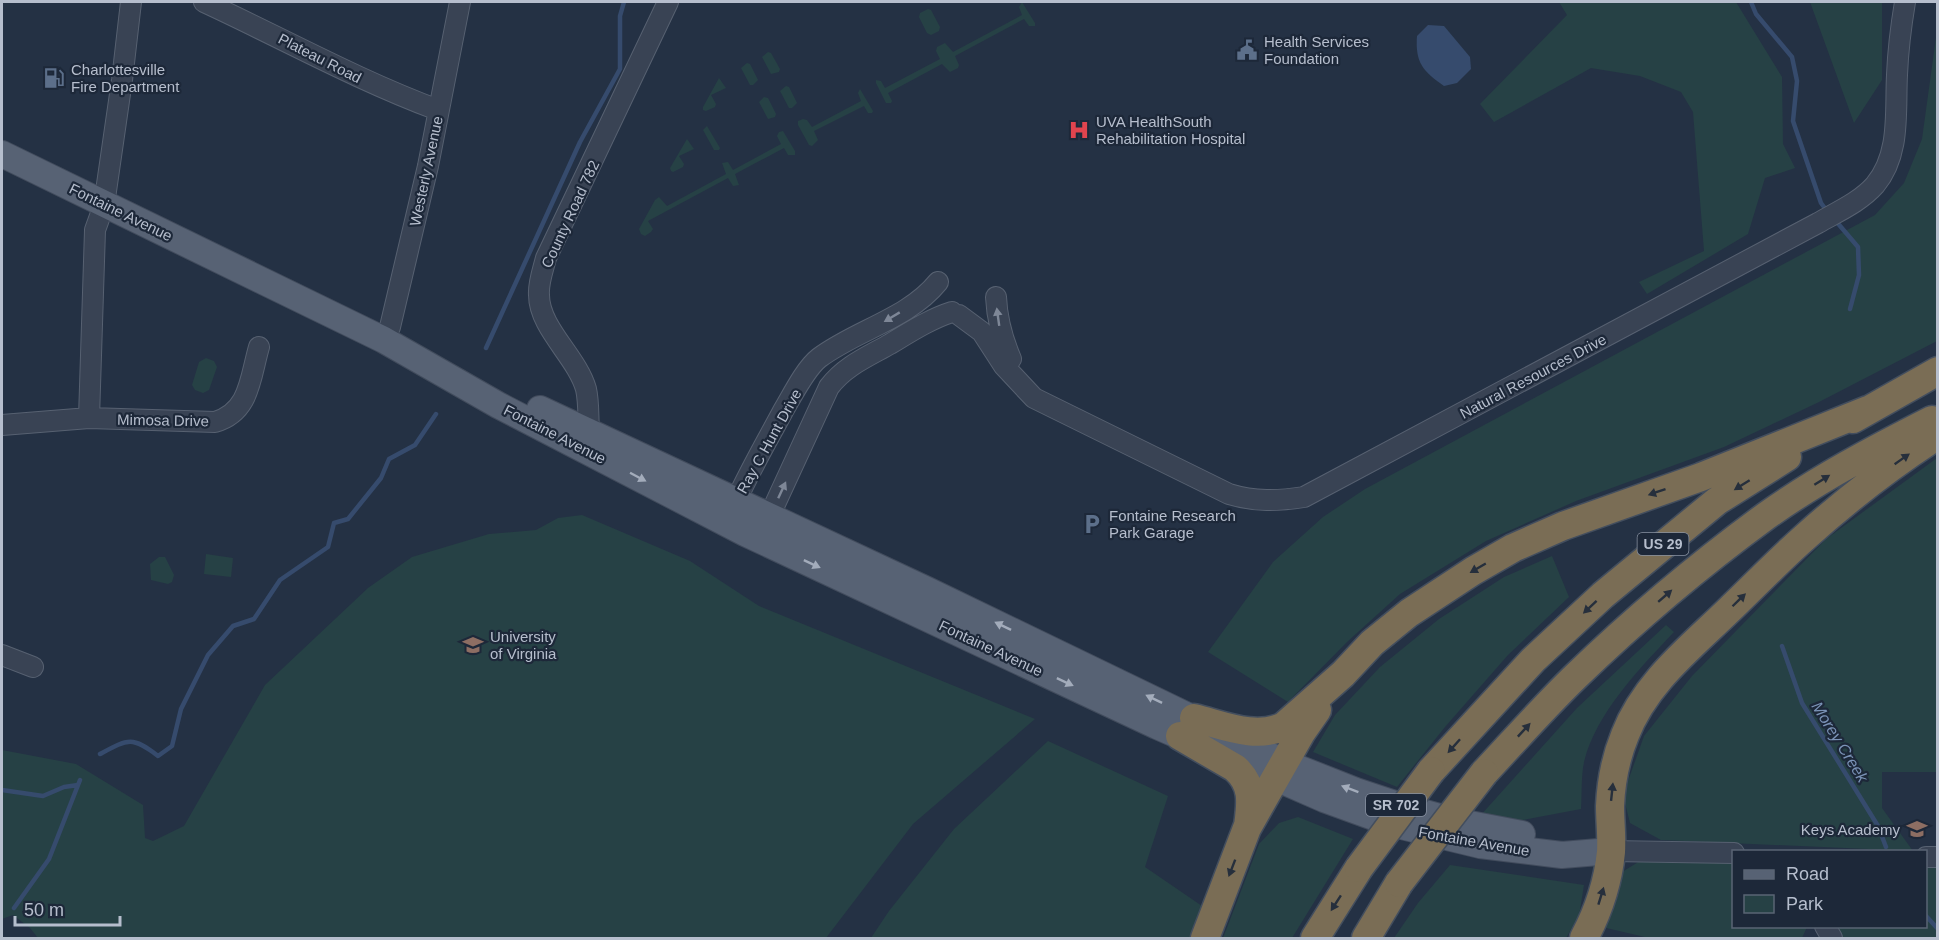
<svg xmlns="http://www.w3.org/2000/svg" width="1939" height="940" font-family="Helvetica,sans-serif">
<style>
.green{fill:#264145}
.water{fill:#364b6d}
.lines{fill:none;stroke-linecap:round;stroke-linejoin:round}
.stream{stroke:#364b6d;stroke-width:4.5}
.minor-casing{stroke:#576171;stroke-width:22}
.major-casing{stroke:#424c5d;stroke-width:28}
.highway-casing{stroke:#434e5e;stroke-width:31}
.minor{stroke:#394354;stroke-width:20}
.major{stroke:#576274;stroke-width:26}
.highway{stroke:#7a6d55;stroke-width:28}
.highway-bridge-casing{stroke:#434e5e;stroke-width:31;stroke-linecap:butt}
.highway-bridge{stroke:#7a6d55;stroke-width:28}
.oneway{fill:#7e8797}
.oneway2{fill:#262f3c}
.oneway3{fill:#a3acbb}
.labels{text-anchor:middle;dominant-baseline:central;stroke-width:4.5;stroke-linejoin:round;paint-order:stroke}
.shield{fill:#1d2839;stroke:#8891a1;stroke-width:1.5}
.shield-label{font-size:14px;font-weight:bold;fill:#b6becd}
.poi-label{font-size:15px;fill:#b6becd;stroke:#1d2839;text-anchor:start}
.street-label{font-size:15px;fill:#b6becd;stroke:#1d2839}
.water-label{font-size:16px;font-style:italic;fill:#7b93b7;stroke:#1d2839}
</style>
<rect width="100%" height="100%" fill="#243144"/>
<path class="green" d="M1022,2L1035,23V26H1029L1024,19L955,56L959,65L958,68L950,72L942,64L888,93L892,101L891,103H886L876,83V80L881,81L885,88L940,59L936,51L937,47L945,43L953,52L1022,15L1019,7Z
M1559,2H1736L1782,77L1783,144L1795,168L1765,178L1748,234L1647,294L1639,282L1704,251L1693,112L1681,92L1640,76L1591,68L1494,122L1480,104L1567,15Z
M1810,2H1882V80L1854,123Z
M928,9L931,10L940,27L939,31L931,35L927,33L919,17L920,13Z
M1937,30V341L1819,402L1724,447L1576,501L1486,541L1400,594L1347,642L1288,702L1208,652L1273,562L1323,517L1365,489L1875,215L1904,183L1922,139Z
M768,52L771,53L780,69L779,72L771,74L762,57Z
M747,63L750,64L758,80L753,85H750L741,68Z
M719,78L726,88L711,95L716,104L715,107L706,111L703,110V107Z
M786,86L789,87L797,103L792,108H789L780,91Z
M860,89L873,111L872,113H868L864,106L814,131L818,140L812,146L809,145L798,125V121L803,119L807,120L812,127L861,101L858,93Z
M764,97L768,98L776,114L775,117L768,119L759,102Z
M707,126L720,148L719,150H714L703,130Z
M783,131L795,151V155H788L784,148L735,174L739,185L733,186L728,178L648,221L653,229L651,232L645,236L641,234L639,229L655,200L659,197L667,206L726,174L722,163L728,162L733,170L781,144L777,136L779,132Z
M687,139L694,149L679,156L684,164L683,167L673,172L671,171L670,168Z
M206,358L214,361L217,367L209,390L203,393L195,390L192,385L199,362Z
M1937,458V772H1882V808L1913,851L1661,840L1630,823L1623,795L1644,736L1692,676L1826,539Z
M582,515L690,561L759,606L1035,719L913,824L826,938H38L30,928L13,915L2,919V750L76,764L143,805L145,838L153,841L184,826L265,685L368,588L412,557L489,534L536,530L558,518Z
M206,554L233,558L231,577L204,574Z
M1552,556L1569,597L1508,655L1445,727L1397,787L1313,752L1335,715L1380,667L1439,619L1504,577Z
M159,557H165L174,575L172,582L168,584L151,580L150,564Z
M1666,625L1674,632C1640,668 1596,713 1584,762C1581,777 1582,794 1581,809L1518,821L1480,816L1577,708Z
M1048,741L1168,796L1145,867L1202,906L1190,938H871L889,911L954,829Z
M1298,817L1353,839L1292,938H1223L1259,844L1279,823Z
M1640,861L1733,862L1734,926L1807,927L1802,938H1649L1602,927L1617,875Z
M1450,865L1584,885L1579,916L1566,938H1394L1418,903Z
M1926,865L1937,866V938H1840L1836,927L1926,926Z"/>
<path class="water" d="M1428,25L1444,26L1470,57L1471,69L1457,83L1444,86C1423,71 1415,63 1417,36Z"/>
<g class="lines">
<path class="stream" d="M1751,2L1756,14L1792,57L1797,81L1793,121L1821,203L1827,211
M1835,220L1858,247L1859,275L1850,309
M486,348L580,142L620,69V16L624,2
M1782,646L1802,703L1878,826L1886,847
M100,754C128,739 132,736 158,756L172,746L181,709L208,655L233,626L254,619L280,580L328,547L334,523L348,519L381,478L389,459L415,445L436,414
M2,790L43,796L64,787L78,785
M14,908L49,859L80,780
M1926,916L1938,929"/>
<g class="minor-casing">
<path id="minor" d="M204,2C282,38 357,80 438,110
M996,297C997,320 1002,338 1011,359
M959,315L982,332L1004,366L1034,398L1229,494C1255,502 1278,501 1304,497L1818,223C1837,212 1860,202 1875,185C1901,154 1895,111 1897,75C1898,50 1901,26 1905,2
M384,340L390,327L428,166L460,2
M89,418L95,230L104,205L122,80L131,2
M2,425L89,418L215,422C250,412 250,378 259,347
M589,431C588,417 589,402 586,389C577,357 539,328 539,295C538,283 543,270 546,258L668,2
M739,513L736,501C750,470 767,441 783,411C792,396 805,369 819,358C856,330 908,319 938,282
M760,523L769,517L829,387C845,366 867,357 890,344C910,332 930,319 952,312
M2,655L33,667
M1611,851L1734,853
M1926,857H1938
M1825,926L1832,938"/>
</g>
<g class="major-casing">
<path id="major" d="M2,154L384,340L498,405L745,533L1157,726L1324,799L1393,824L1480,845L1562,855L1611,851
M540,409L927,590L1285,763L1356,791L1407,808L1454,821L1522,834"/>
</g>
<g class="highway-casing">
<path id="highway" d="M1853,419L1938,371
M1194,718C1223,725 1256,740 1284,726L1343,674L1372,643L1409,613L1473,571L1513,548L1563,526L1701,477L1868,410
M1180,736L1235,768C1254,785 1251,803 1248,826
M1431,771L1533,660L1603,595L1717,501L1787,457
M1484,773C1514,741 1543,708 1575,677C1635,619 1699,565 1766,516C1818,479 1875,449 1932,420
M1205,938L1247,828L1301,733L1317,710
M1315,938L1359,868
M1366,938L1399,883
M1584,938C1598,912 1608,882 1611,852C1612,837 1610,821 1610,806C1611,783 1616,757 1625,735C1645,683 1690,648 1729,610C1754,586 1778,561 1804,538C1846,500 1890,466 1938,435"/>
</g>
<use href="#minor" class="minor"/>
<use href="#major" class="major"/>
<use href="#highway" class="highway"/>
<g class="highway-bridge-casing">
<path id="highway-bridge" d="M1359,868L1431,771
M1399,883L1484,773"/>
</g>
<use href="#highway-bridge" class="highway-bridge"/>
</g>
<defs><path id="oneway-solid" d="M-6-.8H1V-3.2L6.5 0L1 3.2V.8H-6Z" transform="scale(1.5)"/></defs>
<g class="oneway">
<use href="#oneway-solid" transform="translate(892 317) rotate(149)"/>
<use href="#oneway-solid" transform="translate(998 317) rotate(-98)"/>
<use href="#oneway-solid" transform="translate(782 490) rotate(-65)"/>
</g>
<g class="oneway2">
<use href="#oneway-solid" transform="translate(1902 459) rotate(-35)"/>
<use href="#oneway-solid" transform="translate(1822 480) rotate(-32)"/>
<use href="#oneway-solid" transform="translate(1742 485) rotate(148)"/>
<use href="#oneway-solid" transform="translate(1657 492) rotate(161)"/>
<use href="#oneway-solid" transform="translate(1478 568) rotate(150)"/>
<use href="#oneway-solid" transform="translate(1665 596) rotate(-41)"/>
<use href="#oneway-solid" transform="translate(1739 600) rotate(-44)"/>
<use href="#oneway-solid" transform="translate(1590 607) rotate(137)"/>
<use href="#oneway-solid" transform="translate(1524 730) rotate(-47)"/>
<use href="#oneway-solid" transform="translate(1454 746) rotate(132)"/>
<use href="#oneway-solid" transform="translate(1612 792) rotate(-84)"/>
<use href="#oneway-solid" transform="translate(1232 868) rotate(111)"/>
<use href="#oneway-solid" transform="translate(1601 896) rotate(-73)"/>
<use href="#oneway-solid" transform="translate(1336 903) rotate(123)"/>
</g>
<g class="oneway3">
<use href="#oneway-solid" transform="translate(638 477) rotate(28)"/>
<use href="#oneway-solid" transform="translate(812 564) rotate(25)"/>
<use href="#oneway-solid" transform="translate(1003 626) rotate(-154)"/>
<use href="#oneway-solid" transform="translate(1065 682) rotate(25)"/>
<use href="#oneway-solid" transform="translate(1154 699) rotate(-154)"/>
<use href="#oneway-solid" transform="translate(1350 789) rotate(-159)"/>
</g>
<defs>
<g id="civic-bare" transform="scale(1.62)"><path d="M-.6-6.5H3V-4.5H.6V-3L4-1V1h2V6H-6V1h2V-1L-.6-3ZM-1.2 2.5V6h2.4V2.5Z" fill="#5c6f8a" stroke="#1d2839" stroke-width="2.5" paint-order="stroke"/></g>
<g id="fuel-bare" transform="scale(1.62)"><path d="M-5.5-6h7V0h2V4h1.3V-2.5L3-4.5l.8-.8L6-3V5H2.5V1h-1V6h-7ZM-4.2-4.7v3.2H.2V-4.7Z" fill="#5c6f8a" stroke="#1d2839" stroke-width="2.5" paint-order="stroke"/></g>
<g id="hospital-bare" transform="scale(1.62)"><path d="M-5-5h3v3.5h4V-5h3V5h-3V1.5h-4V5h-3Z" fill="#e0444e" stroke="#1d2839" stroke-width="2.5" paint-order="stroke"/></g>
<g id="parking-bare" transform="scale(1.62)"><path d="M-3.5-5.5H1a3.5 3.5 0 0 1 0 7H-1V5.5H-3.5ZM-1-3.4V-.6H.8a1.4 1.4 0 0 0 0-2.8Z" fill="#5c6f8a" stroke="#1d2839" stroke-width="2.5" paint-order="stroke"/></g>
<g id="university-bare" transform="scale(1.62)"><path d="M0-5L7-2L0 1L-7-2ZM-4 1L0 2.5L4 1V4Q0 6-4 4Z" fill="#8d6e63" stroke="#1d2839" stroke-width="2.5" paint-order="stroke"/></g>
<g id="school-bare" transform="scale(1.62)"><path d="M0-5L7-2L0 1L-7-2ZM-4 1L0 2.5L4 1V4Q0 6-4 4Z" fill="#8d6e63" stroke="#1d2839" stroke-width="2.5" paint-order="stroke"/></g>
</defs>
<g fill-rule="evenodd">
<use href="#civic-bare" x="1247" y="50"/>
<use href="#fuel-bare" x="54" y="78"/>
<use href="#hospital-bare" x="1079" y="130"/>
<use href="#parking-bare" x="1092" y="524"/>
<use href="#university-bare" x="473" y="645"/>
<use href="#school-bare" x="1917" y="829"/>
</g>
<g class="labels">
<g class="shield">
<rect x="1637.5" y="533" width="51" height="22" rx="4.5"/>
<rect x="1366" y="794" width="60" height="22" rx="4.5"/>
</g>
<g class="shield-label">
<text x="1663" y="544">US 29</text>
<text x="1396" y="805">SR 702</text>
</g>
<g class="poi-label">
<text x="1264" y="41">Health Services<tspan x="1264" dy="17">Foundation</tspan></text>
<text x="71" y="69">Charlottesville<tspan x="71" dy="17">Fire Department</tspan></text>
<text x="1096" y="121">UVA HealthSouth<tspan x="1096" dy="17">Rehabilitation Hospital</tspan></text>
<text x="1109" y="515">Fontaine Research<tspan x="1109" dy="17">Park Garage</tspan></text>
<text x="490" y="636">University<tspan x="490" dy="17">of Virginia</tspan></text>
<text x="1900" y="829" text-anchor="end">Keys Academy</text>
</g>
<g class="street-label">
<text transform="translate(320 58) rotate(27)">Plateau Road</text>
<text transform="translate(426 171) rotate(-78)">Westerly Avenue</text>
<text transform="translate(121 212) rotate(26)">Fontaine Avenue</text>
<text transform="translate(570 214) rotate(-65)">County Road 782</text>
<text transform="translate(1533 376) rotate(-28)">Natural Resources Drive</text>
<text transform="translate(163 420) rotate(1)">Mimosa Drive</text>
<text transform="translate(555 434) rotate(27)">Fontaine Avenue</text>
<text transform="translate(769 441) rotate(-61)">Ray C Hunt Drive</text>
<text transform="translate(991 648) rotate(25)">Fontaine Avenue</text>
<text transform="translate(1474 841) rotate(10)">Fontaine Avenue</text>
</g>
<g class="water-label">
<text transform="translate(1840 742) rotate(58)">Morey Creek</text>
</g>
</g>
<rect width="1939" height="940" fill="none" stroke="#b6becd" stroke-width="6"/>
<rect x="1732" y="850" width="195" height="78" fill="#1d2839" stroke="#5a6474" stroke-width="1.5"/>
<rect x="1744" y="870" width="30" height="9" fill="#576274" stroke="#5a6474" stroke-width="1.5"/>
<text x="1786" y="880" font-size="18" fill="#b6becd">Road</text>
<rect x="1744" y="895" width="30" height="18" fill="#264145" stroke="#5a6474" stroke-width="1.5"/>
<text x="1786" y="910" font-size="18" fill="#b6becd">Park</text>
<path d="M15 916v9h105v-9" fill="none" stroke="#b6becd" stroke-width="3"/>
<text x="24" y="916" font-size="18" fill="#b6becd" stroke="#1d2839" stroke-width="4.5" paint-order="stroke">50 m</text>
</svg>
